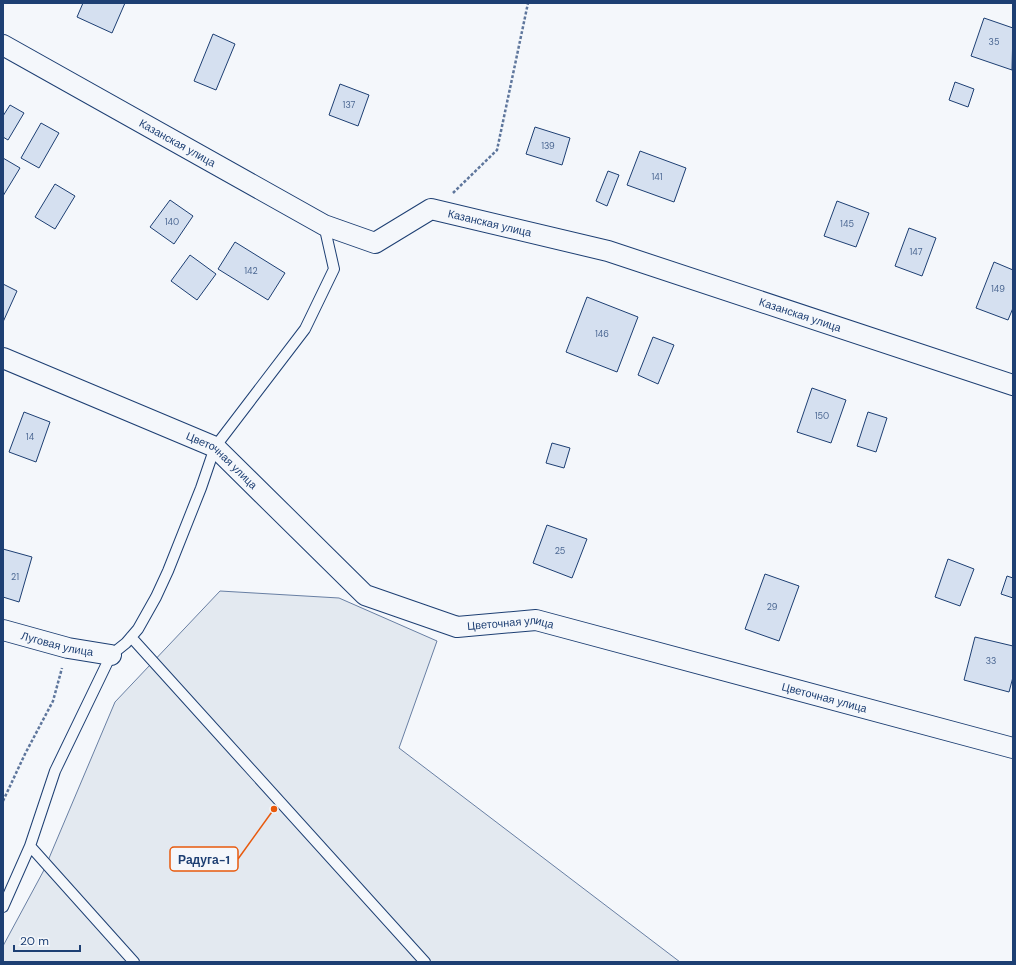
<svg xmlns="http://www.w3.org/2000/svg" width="1016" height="965" font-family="'DM Sans',sans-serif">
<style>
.green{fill:#e3e9f0;stroke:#687fa3}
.building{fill:#d5e0f0;stroke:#1d3f73}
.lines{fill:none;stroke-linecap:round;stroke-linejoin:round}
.service-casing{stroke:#1d3f73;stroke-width:12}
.minor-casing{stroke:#1d3f73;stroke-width:22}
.path{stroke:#5e769c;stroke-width:2.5;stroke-dasharray:3 2;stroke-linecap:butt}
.service{stroke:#f4f7fb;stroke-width:10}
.minor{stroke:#f4f7fb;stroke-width:20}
.labels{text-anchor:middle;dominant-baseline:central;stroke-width:3;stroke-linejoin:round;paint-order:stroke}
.number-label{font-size:9px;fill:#4b6792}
.street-label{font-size:11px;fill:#1d3f73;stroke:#f4f7fb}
.leader{fill:none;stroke:#e8590c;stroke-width:1.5}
.callout-dot{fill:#e8590c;stroke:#f4f7fb;stroke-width:1.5}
.callout{fill:#f4f7fb;stroke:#e8590c;stroke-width:1.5}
.callout-label{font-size:12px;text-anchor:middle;font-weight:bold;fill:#1d3f73}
</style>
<rect width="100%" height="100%" fill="#f4f7fb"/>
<path class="green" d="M220,591L339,598L437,641L399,748L680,962H3V946L44,870L115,702Z"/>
<path class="building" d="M83,3H125L112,33L77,17Z
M984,18L1013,28L1012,70L971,56Z
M213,34L235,44L216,90L194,81Z
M955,82L974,89L968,107L949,100Z
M340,84L369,95L358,126L329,115Z
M10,105L24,113L8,140L3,137V116Z
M41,123L59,133L39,168L21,158Z
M535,127L570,138L562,165L526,154Z
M640,151L686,168L674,202L627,185Z
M3,158L20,168L3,196Z
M608,171L619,175L607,206L596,201Z
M55,184L75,196L55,229L35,217Z
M170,200L193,216L174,244L150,227Z
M837,201L869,213L856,247L824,236Z
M909,228L936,238L922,276L895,266Z
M235,242L285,273L268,300L218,269Z
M190,255L216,274L197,300L171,281Z
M994,262L1013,270V308L1008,320L976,308Z
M3,284L17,291L3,322Z
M587,297L638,317L617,372L566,352Z
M653,337L674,345L658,384L638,375Z
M812,388L846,400L831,443L797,432Z
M24,412L50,422L36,462L9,452Z
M868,412L887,418L876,452L857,446Z
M552,443L570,448L564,468L546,463Z
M547,525L587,539L572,578L533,563Z
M3,549L32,557L19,602L3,597Z
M948,559L974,569L960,606L935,597Z
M765,574L799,586L779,641L745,629Z
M1007,576L1013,578V598L1001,594Z
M975,637L1013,646V677L1009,692L964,680Z"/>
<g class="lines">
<g class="service-casing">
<path id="service" d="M131,637L425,962
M30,846L134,962
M3,907L30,846L55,771L111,655L126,643L138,629L156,597L168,571L201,488L215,447L305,329L334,269L324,225"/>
</g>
<g class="minor-casing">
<g id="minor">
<path id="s1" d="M3,45L324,225L375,243L431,209L608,251L1013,385"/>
<path id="s2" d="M3,358L215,447L365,595L457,627L536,620L1013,748"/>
<path id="s3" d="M3,630L68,648L111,655"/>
</g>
</g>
<path class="path" d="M453,193L497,150L528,3
M3,801L25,754L53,701L62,668"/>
<use href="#service" class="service"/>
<use href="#minor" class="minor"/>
</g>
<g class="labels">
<g class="number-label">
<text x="994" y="42">35</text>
<text x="349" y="105">137</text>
<text x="548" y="146">139</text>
<text x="657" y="177">141</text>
<text x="172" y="222">140</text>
<text x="847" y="224">145</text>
<text x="916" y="252">147</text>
<text x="251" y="271">142</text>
<text x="998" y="289">149</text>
<text x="602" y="334">146</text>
<text x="822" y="416">150</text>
<text x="30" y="437">14</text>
<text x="560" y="551">25</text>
<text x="15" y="577">21</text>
<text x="772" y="607">29</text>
<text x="991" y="661">33</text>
</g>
<g class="street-label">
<text stroke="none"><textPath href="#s1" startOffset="200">Казанская улица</textPath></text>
<text stroke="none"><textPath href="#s1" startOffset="548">Казанская улица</textPath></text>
<text stroke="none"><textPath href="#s1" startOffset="872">Казанская улица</textPath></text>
<text stroke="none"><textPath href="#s2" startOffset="243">Цветочная улица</textPath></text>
<text stroke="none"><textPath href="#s2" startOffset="592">Цветочная улица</textPath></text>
<text stroke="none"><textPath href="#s3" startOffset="56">Луговая улица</textPath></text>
<text stroke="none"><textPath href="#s2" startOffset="916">Цветочная улица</textPath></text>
</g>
</g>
<path class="leader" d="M274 809L238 859"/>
<circle class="callout-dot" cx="274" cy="809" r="4"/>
<rect class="callout" x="170" y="847" width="68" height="24" rx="4"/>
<g class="callout-label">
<text x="204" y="864">Радуга-1</text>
</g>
<rect width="1016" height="965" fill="none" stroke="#1d3f73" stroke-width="8"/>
<path d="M14 945v6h66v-6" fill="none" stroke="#1d3f73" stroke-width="2"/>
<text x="20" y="945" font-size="12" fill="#1d3f73" stroke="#f4f7fb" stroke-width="3" paint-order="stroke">20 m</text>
</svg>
